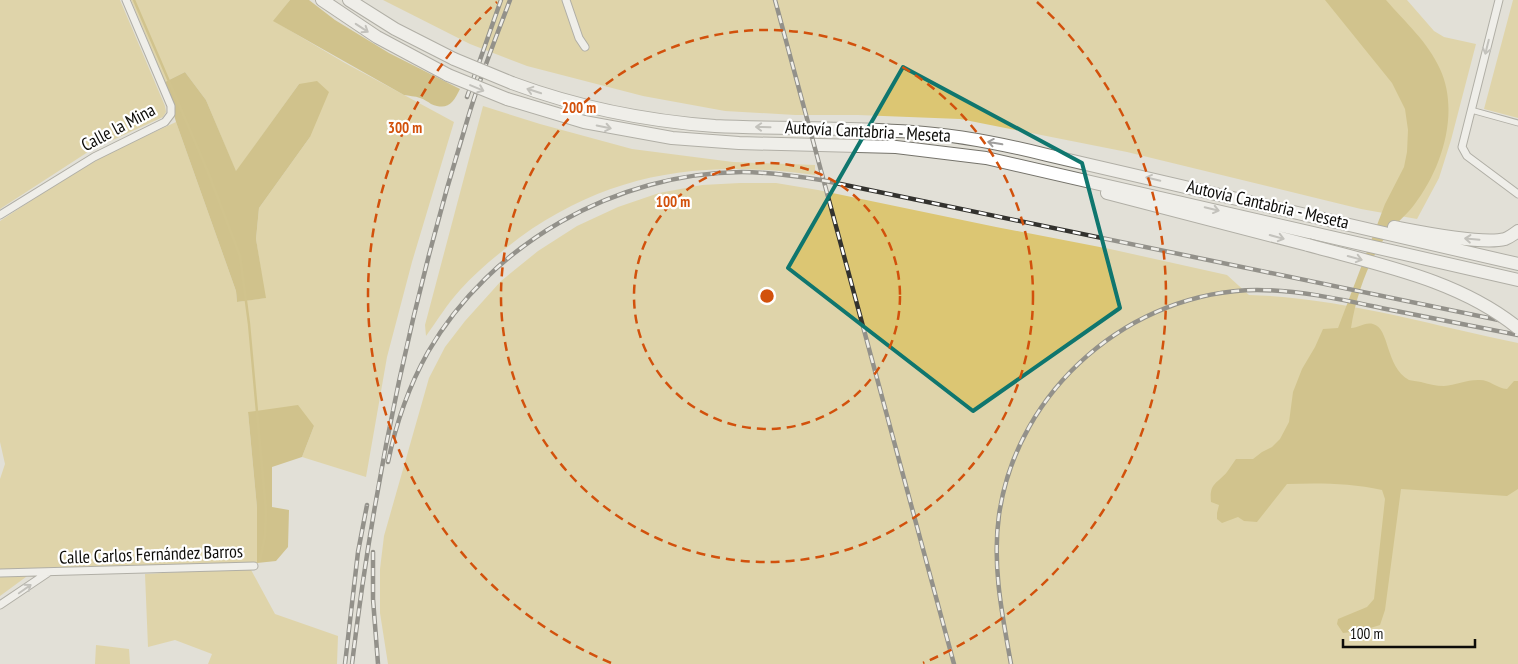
<svg xmlns="http://www.w3.org/2000/svg" width="1518" height="664" font-family="'PT Sans Narrow',sans-serif">
<style>
.green{fill:#dcc673}
.forest{fill:#ba9e31}
.water{fill:#bca134}
.lines{fill:none;stroke-linecap:round;stroke-linejoin:round}
.stream{stroke:#bca134;stroke-width:2.5}
.pedestrian-casing{stroke:#75736b;stroke-width:7}
.minor-casing{stroke:#75736b;stroke-width:9}
.motorway-casing{stroke:#75736b;stroke-width:14}
.pedestrian{stroke:#fff;stroke-width:5}
.minor{stroke:#fff;stroke-width:7}
.motorway{stroke:#fff;stroke-width:12}
.rail-casing{stroke:#33322e;stroke-width:4.5}
.rail{stroke:#fff;stroke-width:2.5;stroke-dasharray:8;stroke-linecap:butt}
.motorway-bridge-casing{stroke:#75736b;stroke-width:14;stroke-linecap:butt}
.motorway-bridge{stroke:#fff;stroke-width:12}
.oneway{stroke:#9e9d9c}
.marked{fill:none;stroke:#0f766e;stroke-width:4;stroke-linejoin:round}
.ring{fill:none;stroke:#d2510c;stroke-width:2.5;stroke-dasharray:9 6}
.labels{text-anchor:middle;dominant-baseline:central;stroke-width:4.5;stroke-linejoin:round;paint-order:stroke}
.street-label{font-size:18px;fill:#0c0b08;stroke:#fff}
.centre{fill:#d2510c;stroke:#fff;stroke-width:2.5}
.ring-label{font-size:15px;text-anchor:middle;font-weight:bold;fill:#d2510c;stroke:#fff;stroke-width:4.5;stroke-linejoin:round;paint-order:stroke}
</style>
<rect width="100%" height="100%" fill="#e2e0d7"/>
<path class="green" d="M0,0H120L165,106L166,112L163,117L91,150L0,209Z
M131,0H290L274,21L345,63L454,122L412,262L387,357L366,477L302,457L314,426L248,412L257,508V563L0,572V479L5,464L0,442V221L55,185L109,153L176,122L236,291L237,302L265,298L256,239L259,208L310,137L299,84L236,172L206,100L185,72L165,82Z
M383,0H1407L1434,31L1444,37L1476,44L1451,140L1439,178L1417,219L1361,209L1127,152L960,119L858,115H795L725,111L643,96L527,66L470,44Z
M1513,0H1518V118L1484,109Z
M483,106L540,124L632,149L733,162L815,165V175C704,160 612,171 519,238C498,254 477,271 460,290C447,304 437,321 426,336L425,325Z
M740,183H776L818,190L996,227L1110,249L1227,275L1249,295C1338,297 1431,325 1518,343V664H388L380,613V569L384,536L429,378L445,347L465,321L501,281L538,251L577,226L618,207L659,193L702,185Z
M250,568L275,614L338,636L337,664H208L212,654L175,640L148,647L145,574Z
M0,574H30L0,596Z
M96,645L129,649L130,664H95Z"/>
<path class="forest" d="M290,0H309L335,20L389,53L460,89C453,103 448,111 431,104C428,102 424,99 420,98C415,96 409,96 404,95L273,21Z
M185,72L206,100L236,171L299,84L317,81L329,92L310,137L259,208L256,239L266,298L237,302L236,291L176,122L165,82Z
M298,405L314,426L302,457L272,467V507L289,510L288,547L276,561L257,563V508L248,412Z"/>
<path class="water" d="M1325,0H1386C1405,22 1428,42 1440,69C1460,112 1442,169 1414,205C1406,216 1394,224 1386,236C1368,262 1356,296 1351,328C1359,328 1364,322 1373,324C1390,328 1385,367 1409,380C1412,381 1417,381 1421,382C1428,384 1436,386 1444,386C1455,385 1466,380 1478,380C1489,379 1496,388 1507,389L1514,381H1518V489L1507,496L1401,489L1385,610L1380,625L1361,631L1343,633L1337,624L1338,619L1367,607L1374,599L1385,499L1382,490C1350,483 1319,483 1287,484L1257,522L1244,521L1238,517L1222,523L1217,519V513L1219,505L1211,502C1209,483 1217,484 1227,472C1230,468 1233,463 1236,459H1253L1262,452L1272,447L1280,439L1289,422L1293,392L1302,369L1315,347L1323,329L1338,328L1385,204L1404,167L1407,152L1408,130L1405,109L1392,83Z"/>
<g class="lines">
<path class="stream" d="M134,0L208,172L240,256L249,324L266,511L265,536L260,560"/>
<g class="pedestrian-casing">
<path id="pedestrian" d="M1471,110L1518,123"/>
</g>
<g class="minor-casing">
<path id="minor" d="M566,0L579,38L585,47
M1499,0L1462,147L1467,156L1518,194
M0,215L94,157L165,122L171,114V106L126,0
M0,573L254,566
M0,605L49,572"/>
</g>
<g class="motorway-casing">
<path id="motorway" d="M322,0L377,37L448,75
M349,0L395,29L454,59
M512,83C577,107 646,121 715,126C781,129 847,127 913,132C958,135 1003,144 1047,155L1518,264
M507,99L584,122L672,138L739,143L896,147L986,158L1518,280
M1107,193L1308,245
M1394,227C1420,232 1482,245 1505,239C1510,237 1514,234 1518,231"/>
</g>
<use href="#pedestrian" class="pedestrian"/>
<use href="#minor" class="minor"/>
<use href="#motorway" class="motorway"/>
<g class="rail-casing">
<path id="rail" d="M775,0L954,664
M467,97L501,0
M388,462C396,423 409,386 428,352C491,243 616,173 742,172C769,172 795,176 821,180L1518,324
M373,552V599L378,664
M345,664L358,552L367,505
M352,664C374,480 412,299 467,121C479,80 495,40 510,0
M1011,664C1002,614 992,565 999,515C1017,389 1131,291 1257,290C1301,290 1344,300 1386,309C1430,318 1474,326 1518,335"/>
</g>
<use href="#rail" class="rail"/>
<g class="motorway-bridge-casing">
<path id="motorway-bridge" d="M454,59L512,83
M448,75L507,99
M1308,245C1380,265 1459,280 1518,328"/>
</g>
<use href="#motorway-bridge" class="motorway-bridge"/>
</g>
<defs><path id="oneway-shaft" d="M-6 0H5M1.5-3L5.5 0L1.5 3" fill="none" stroke-width="1.6" stroke-linecap="round" stroke-linejoin="round" transform="scale(1.25)"/></defs>
<g class="oneway">
<use href="#oneway-shaft" transform="translate(362 28) rotate(33)"/>
<use href="#oneway-shaft" transform="translate(1487 47) rotate(104)"/>
<use href="#oneway-shaft" transform="translate(477 88) rotate(23)"/>
<use href="#oneway-shaft" transform="translate(534 91) rotate(-162)"/>
<use href="#oneway-shaft" transform="translate(604 127) rotate(12)"/>
<use href="#oneway-shaft" transform="translate(763 127) rotate(-179)"/>
<use href="#oneway-shaft" transform="translate(995 143) rotate(-170)"/>
<use href="#oneway-shaft" transform="translate(1153 179) rotate(-167)"/>
<use href="#oneway-shaft" transform="translate(1212 209) rotate(13)"/>
<use href="#oneway-shaft" transform="translate(1277 237) rotate(15)"/>
<use href="#oneway-shaft" transform="translate(1472 239) rotate(-175)"/>
<use href="#oneway-shaft" transform="translate(1355 258) rotate(15)"/>
<use href="#oneway-shaft" transform="translate(25 589) rotate(-35)"/>
</g>
<path d="M0 0H1518V664H0ZM903,67L1082,163L1120,308L973,411L788,268Z" fill="#e2e0d7" fill-opacity=".55" fill-rule="evenodd"/>
<path class="marked" d="M903,67L1082,163L1120,308L973,411L788,268Z"/>
<g class="ring">
<circle cx="767" cy="296" r="133"/>
<circle cx="767" cy="296" r="266"/>
<path d="M611 663A399 399 0 0 1 497 2M1037 2A399 399 0 0 1 923 663"/>
</g>
<g class="labels">
<g class="street-label">
<text transform="translate(118 127) rotate(-28)">Calle la Mina</text>
<text transform="translate(868 131) rotate(3)">Autovía Cantabria - Meseta</text>
<text transform="translate(1268 204) rotate(13)">Autovía Cantabria - Meseta</text>
<text transform="translate(151 554) rotate(-2)">Calle Carlos Fernández Barros</text>
</g>
</g>
<circle cx="767" cy="296" r="8" class="centre"/>
<g class="ring-label">
<text x="579" y="113">200 m</text>
<text x="405" y="133">300 m</text>
<text x="673" y="207">100 m</text>
</g>
<path d="M1343 639v8h132v-8" fill="none" stroke="#0c0b08" stroke-width="2.5"/>
<text x="1350" y="639" font-size="15" fill="#0c0b08" stroke="#ffffff" stroke-width="4" paint-order="stroke">100 m</text>
</svg>
